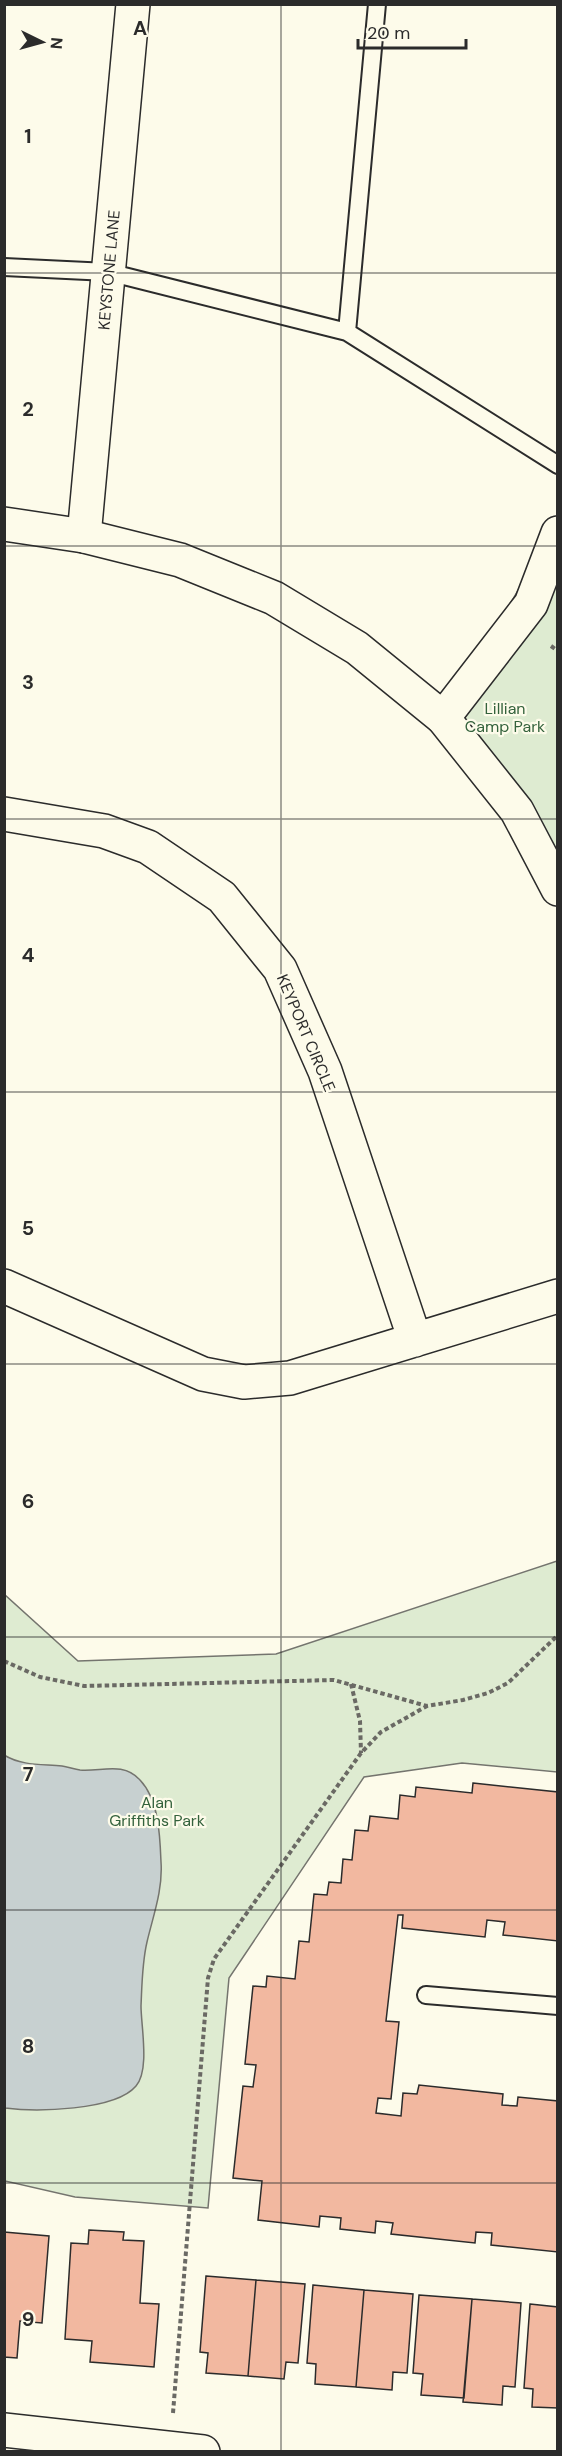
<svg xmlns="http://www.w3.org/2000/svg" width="562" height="2456" font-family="'DM Sans',sans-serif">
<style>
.green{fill:#deebd1;stroke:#74746e;stroke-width:1.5}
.water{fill:#c7d0d0;stroke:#74746e;stroke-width:1.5}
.building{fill:#f2b8a0;stroke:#2b2b2b;stroke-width:1.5}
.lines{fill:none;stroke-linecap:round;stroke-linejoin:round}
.service-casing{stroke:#2b2b2b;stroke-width:20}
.minor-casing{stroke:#2b2b2b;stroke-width:36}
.tertiary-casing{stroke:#2b2b2b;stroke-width:36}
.path{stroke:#6a6964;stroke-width:4;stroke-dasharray:4.5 3;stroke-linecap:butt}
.service{stroke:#fdfbea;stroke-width:16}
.minor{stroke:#fdfbea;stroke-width:33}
.tertiary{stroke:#fdfbea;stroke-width:33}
.grid{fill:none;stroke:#2b2b2b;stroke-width:1.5;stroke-opacity:0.55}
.labels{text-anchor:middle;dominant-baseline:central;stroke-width:4.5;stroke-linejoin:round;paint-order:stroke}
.street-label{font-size:16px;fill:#2b2b2b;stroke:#fdfbea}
.park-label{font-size:16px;fill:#34623c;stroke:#fdfbea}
.grid-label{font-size:20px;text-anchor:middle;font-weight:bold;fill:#2b2b2b;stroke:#fdfbea;stroke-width:4.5;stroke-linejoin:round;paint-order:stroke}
</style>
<rect width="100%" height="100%" fill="#fdfbea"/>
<path class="green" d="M557,524V891L443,718Z
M557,1561V1772L462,1763L364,1777L229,1978L208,2208L75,2197L5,2181V1595L78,1661L276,1654Z"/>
<path class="water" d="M4,1755C22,1766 42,1764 62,1766C68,1767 74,1769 80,1770C101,1772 123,1761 140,1780C159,1800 160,1836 161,1862C163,1890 153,1916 147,1942C142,1963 142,1985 141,2006C141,2026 150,2070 136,2086C115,2111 35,2112 5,2108Z"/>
<path class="building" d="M473,1783L558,1792V1941L503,1935L505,1922L487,1920L485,1937L402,1928L403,1915H398L386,2021L399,2022L391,2099L378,2098L376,2113L401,2116L403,2093L417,2094L419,2085L503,2094L502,2105L517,2106L518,2097L558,2101V2252L491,2245L492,2233L476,2232L475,2243L391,2234L393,2223L376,2221L375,2233L340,2229L341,2218L320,2216L319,2227L258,2220L262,2181L233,2178L243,2086L253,2087L256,2065L245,2064L253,1986L266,1987L267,1976L295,1979L299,1941L309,1942L314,1894L327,1895L329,1882L341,1883L343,1859L352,1860L355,1830L368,1831L370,1816L398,1819L400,1795L415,1797L416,1787L472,1793Z
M89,2230L124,2232L123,2240L144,2241L140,2303L159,2304L154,2367L90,2362L92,2341L65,2339L71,2243L88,2244Z
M4,2232L49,2236L42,2323L20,2321L17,2358L4,2357Z
M206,2276L256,2280L248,2376L206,2373L208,2353L200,2352Z
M256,2280L305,2284L298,2363L286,2362L284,2379L248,2376Z
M313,2285L364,2290L356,2387L315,2384L316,2364L307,2363Z
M364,2290L413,2294L407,2373L393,2372L392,2390L356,2387Z
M419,2295L472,2299L464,2398L421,2395L423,2374L413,2373Z
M472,2299L521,2303L515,2387L503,2386L502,2405L463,2402Z
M530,2304L558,2307V2408L532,2407L533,2389L524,2388Z"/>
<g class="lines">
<g class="service-casing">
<path id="service" d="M4,267L108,272L347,332L558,465
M347,332L377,4
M426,1995L558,2006"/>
</g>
<g class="minor-casing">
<path id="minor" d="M84,536L133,4
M443,718L531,604L558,533
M4,814L104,831L148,847L222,897L280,969L325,1071L415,1340
M4,1286L203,1374L244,1382L290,1378L558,1296
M4,2430L203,2452"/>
</g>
<g class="tertiary-casing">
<path id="tertiary" d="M4,524L84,536L180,560L274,598L357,648L443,718L517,811L558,889"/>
</g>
<path class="path" d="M551,646L558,651
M4,1661L40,1677L84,1686L334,1680L427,1706L463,1700L488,1693L508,1683L558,1635
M351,1684L360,1721L361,1753
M173,2413L208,1978L214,1959L361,1753L381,1732L427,1706"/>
<use href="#service" class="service"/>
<use href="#minor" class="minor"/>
<use href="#tertiary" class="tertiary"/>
</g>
<path class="grid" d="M281,4V2452M4,273H558M4,546H558M4,819H558M4,1092H558M4,1364H558M4,1637H558M4,1910H558M4,2183H558"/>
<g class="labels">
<g class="street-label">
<text transform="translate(109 270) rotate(-85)">KEYSTONE LANE</text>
<text transform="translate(306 1033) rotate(67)">KEYPORT CIRCLE</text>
</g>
<g class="park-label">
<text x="505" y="708">Lillian<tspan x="505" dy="18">Camp Park</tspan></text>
<text x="157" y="1802">Alan<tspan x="157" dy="18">Griffiths Park</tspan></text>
</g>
</g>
<g class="grid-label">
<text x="140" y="35">A</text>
<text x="28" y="143">1</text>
<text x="28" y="416">2</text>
<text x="28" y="689">3</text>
<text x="28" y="962">4</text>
<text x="28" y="1235">5</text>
<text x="28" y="1508">6</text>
<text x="28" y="1781">7</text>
<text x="28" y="2053">8</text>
<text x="28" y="2326">9</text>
</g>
<rect width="562" height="2456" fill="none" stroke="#2b2b2b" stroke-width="12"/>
<g transform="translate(42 42) rotate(95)" stroke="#fdfbea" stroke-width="4.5" paint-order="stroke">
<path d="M0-4.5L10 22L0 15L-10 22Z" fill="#2b2b2b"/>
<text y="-9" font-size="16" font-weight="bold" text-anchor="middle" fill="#2b2b2b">N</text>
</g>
<path d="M358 39v9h108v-9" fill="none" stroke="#2b2b2b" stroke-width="3"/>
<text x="367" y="39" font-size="18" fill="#2b2b2b" stroke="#fdfbea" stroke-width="4.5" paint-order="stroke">20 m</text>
</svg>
